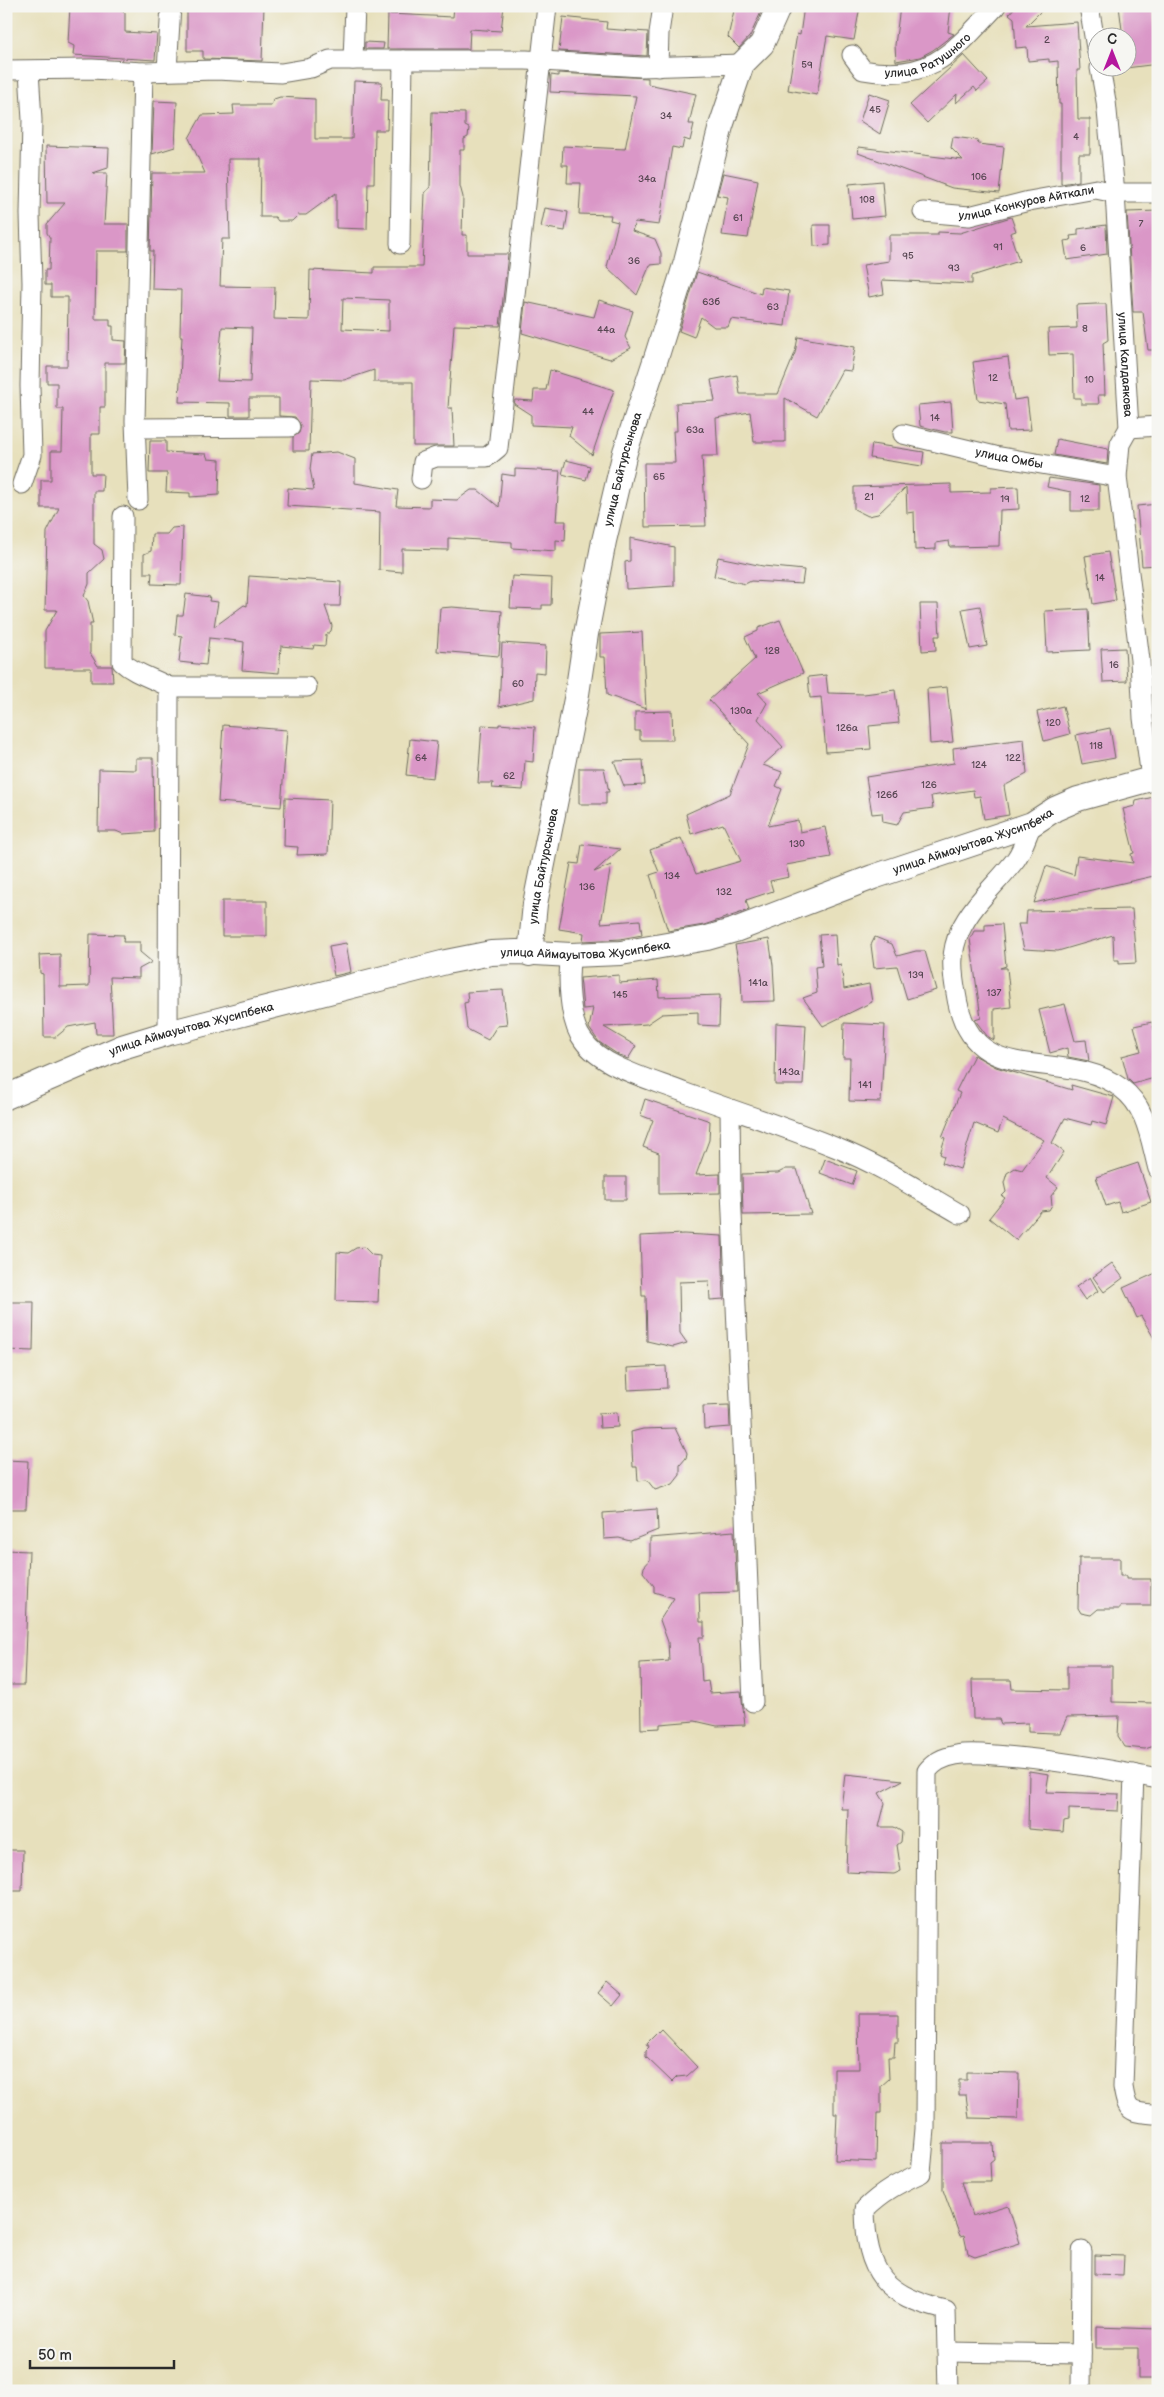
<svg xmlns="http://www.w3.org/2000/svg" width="1164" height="2397" font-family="'Balsamiq Sans',sans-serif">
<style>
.building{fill:#da97c7;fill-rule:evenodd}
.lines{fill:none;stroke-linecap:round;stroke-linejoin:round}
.minor-casing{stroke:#6d6a5e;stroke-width:21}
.tertiary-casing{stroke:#6d6a5e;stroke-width:26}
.minor{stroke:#fff;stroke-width:19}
.tertiary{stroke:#fff;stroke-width:24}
.labels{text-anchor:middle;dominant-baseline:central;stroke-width:5;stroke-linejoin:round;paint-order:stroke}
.number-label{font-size:10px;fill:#574652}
.street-label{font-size:12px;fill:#2b2b2b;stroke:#f6f6f2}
</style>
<rect width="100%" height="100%" fill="#f6f6f2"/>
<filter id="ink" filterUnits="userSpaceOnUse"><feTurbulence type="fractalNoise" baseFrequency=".02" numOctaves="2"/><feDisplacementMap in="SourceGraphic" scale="10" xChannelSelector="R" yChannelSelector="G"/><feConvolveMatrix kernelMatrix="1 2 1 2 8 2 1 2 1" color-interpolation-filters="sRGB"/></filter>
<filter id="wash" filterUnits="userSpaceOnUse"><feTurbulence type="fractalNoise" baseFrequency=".0096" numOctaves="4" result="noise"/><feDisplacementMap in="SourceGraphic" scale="20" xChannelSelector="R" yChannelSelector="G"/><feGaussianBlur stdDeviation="1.12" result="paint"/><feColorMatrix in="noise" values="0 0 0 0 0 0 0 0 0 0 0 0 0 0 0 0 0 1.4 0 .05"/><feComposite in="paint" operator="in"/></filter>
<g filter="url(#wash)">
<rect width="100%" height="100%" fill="#e7e0bc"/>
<g id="blocks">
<path class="building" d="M70,6H117L125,13V32L157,34L155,60L73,55L74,46L68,43Z
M187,6H264L262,61L203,59V51H187Z
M454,6H504L501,31L470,29L469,49H387L388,14L453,17Z
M735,6L762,10L750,36L739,48L728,37Z
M804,6L844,8L860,6L854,40L827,36L817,95L788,90L797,34L800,35Z
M919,6H951L948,32L954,34L933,50L920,57L896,61L895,45L900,7L919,9Z
M1016,6H1046L1026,26L1077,22L1080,70H1077L1078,119H1090V154H1079V181L1061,184V104H1059L1058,61L1049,62V59L1028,61L1027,47L1016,48L1014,18L1009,14Z
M1119,6H1153L1158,64L1126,68V38H1123Z
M563,17L607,22L606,29L648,32L647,56L559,51Z
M365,42L384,43L383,49H365Z
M964,55L988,81L977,91L974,87L956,103L957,94L927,123L910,105Z
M558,73L648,78V84L696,94L689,124H694L690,141L684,139L682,149L672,147L659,225L635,222L632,231L655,239L661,253V264L650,265L637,295L607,267L618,222L610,220L611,215L579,214L581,183H567L568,165H562L563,146L625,149L636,96L550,92L551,75L558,76Z
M354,81L382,82L381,100H388L387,130H375L374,183H368L367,229L336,228V193L306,215H298L292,221H278L275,217H260L261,159H228L230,239H222L220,286L275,287L274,319L309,320L310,270L374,273V267H422L425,193L430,187L432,112L465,113V126L469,128L468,137L464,139V150H460V186L463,197L462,235H467V254H508L500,326L454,325L448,408H452L454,446H413V382H374V370L344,380L311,379L309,451H293V437L299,433L301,426L295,417L279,416V398H249V416H230V403L179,402L182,336H180L181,290L152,289L153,251H150L152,173H205L189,138L202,115L234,114L233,105H271L274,99L280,97L315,99V139H352ZM343,298L389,300V331L342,329ZM222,327L252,328L250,382L217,381Z
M869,93L890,100L880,134L860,121Z
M154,101L177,102L175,147L152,154Z
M953,137L977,140L978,144L1004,147L999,193L952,188L858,153L859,147L963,160L951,148Z
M46,146L109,148L108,168L93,173H107L104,224H128V251H96L95,319H110V326H113V340L126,341L125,363H105V407H100V434H91V474H103L102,491H94V544L102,550L104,559L89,573V584L84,596L88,601L93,624H90V653L98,666H112L113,682H91V668H45V631L57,610H45L47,532L59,508H41V480H51V451H62L63,409H57V383H47V366H67L68,297H51V285H45V270H49L50,238L47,233V224L65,203H47Z
M723,173L758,180L748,238L722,235L728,197L717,195Z
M882,181L885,216L852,219L849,184Z
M545,208L568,212L565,231L541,227Z
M1158,211V350H1148L1143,312H1133L1127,212Z
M1011,217L1016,231L1010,233L1019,261L972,276V284L882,280L884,294L869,297L863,265L889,261V235H938V232L960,233Z
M813,225H830V245L814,246Z
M1106,225L1107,254L1067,260L1064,241L1071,240L1070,236L1078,235V229Z
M697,272L761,294L762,287L789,291L785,326L731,319L728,327H714L701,317L694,337L679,331Z
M599,300L633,311L625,337L631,348L610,359L522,333L525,302L594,317Z
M1096,304H1106L1108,340L1103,343L1105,395H1098L1099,404H1081V398H1074L1073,354L1049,355L1048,329L1077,328L1076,305Z
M798,337L855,347L851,371L842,370L817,416L785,398V442H754L750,412L716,418L718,456H702L706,526L645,527L644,463H675L673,431H677L676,403L715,401L711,380L737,375L740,394H778L795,353Z
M1008,357L1014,400L1027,398L1031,430L1008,431L1005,404L978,400L973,362Z
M550,370L614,390L592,455L569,436L572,427L531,425V415L514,404L515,400L533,401L534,390H546Z
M951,402L953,432H945L920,426L918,405Z
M1057,439L1108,449L1107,464L1054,455Z
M150,441H166V452L206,454L208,459L220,460L219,495L190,497V493L166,492L167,473H149Z
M872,444L924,452L922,466L870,458Z
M337,452L355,459V483L398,490L396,506L430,507V499L457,500L471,490H478L499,507L502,474L515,476V469L560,471L556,521H566L565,541L556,540V551L512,548V542L448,538V550L402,549V572L379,570L380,512L287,506L288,488L314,490L310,469L312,454Z
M566,460L590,466L586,480L562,474Z
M1049,478L1099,485V511H1071V492L1047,487Z
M951,484V493L991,492V488L1018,487L1019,509L1000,510L999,546L950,547L949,541L936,543V549L915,550L914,512L907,513L906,487L878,514L868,516L854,509V487Z
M1158,504V565L1142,566L1137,506Z
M183,527L181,585L151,584L152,573H144V554L151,551L152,534H167L172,528Z
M630,538L674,547V586L626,589L625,562L630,561Z
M1108,552L1116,600L1093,604L1085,556Z
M718,557L763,566L804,570L802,584L751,581L745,584L714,576Z
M249,576L341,582L340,606H325L332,626L331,631L326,635L325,646L314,645L313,649L281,646L279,673L242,670L244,642L238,641L209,638L206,665L179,662L182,636L175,635L177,615H183L186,594L210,597L209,601L218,602L214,627L244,605L247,606Z
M512,576L552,578L551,605H542V609L510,608Z
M920,604H938L940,636H935L936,650L922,651Z
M980,606L987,646L970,649L962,609Z
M452,607L502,611L499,656L437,651L440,608Z
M1088,609L1090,650L1047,652L1045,611Z
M780,620L803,673L758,693L767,703L758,719L783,747L763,765L782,772L776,786L782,789L768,826L798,820L800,832L825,827L831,857L786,865L789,877L770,881L773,891L746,900L749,910L704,925L668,931L650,875L659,872L650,850L681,838L696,874L741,861L723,824L691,834L686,814L730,794L749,744L709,700L755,659L745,637L758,631V628Z
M642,632L646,709L607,695L605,657H600V634Z
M502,643L546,646L545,673L535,672L534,699L499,707Z
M1125,648L1127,681L1103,682L1101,649Z
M826,675L828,693L864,694L895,690L899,723L869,726L871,749L826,752L821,697L810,698L808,677Z
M947,687L953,742L930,744L927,689Z
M1063,706L1070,734L1044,741L1037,712Z
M672,711L673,740H640V731H635V712Z
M499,724L535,727L533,762L525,761L523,790L492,788L493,783H478L482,725L499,726Z
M223,725L287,730L281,807L218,802Z
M1110,728L1115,758L1082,764L1076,735Z
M410,739L437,742L433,778L406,775Z
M1024,739L1027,774L1004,786L1009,815L984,819L980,796L974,797L973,790L931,796L933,808L904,812L897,825L883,822L882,813L872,814L866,777L954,763L953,748Z
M136,758H153L154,832L123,834L116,831H98L99,769L136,770Z
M643,760L645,785L624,786L614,761Z
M579,768H604L609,792H606V804H579Z
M1158,796V875L1034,903L1046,866L1074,875L1077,856L1133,863L1131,854L1134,853L1123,809L1135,806L1136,801Z
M285,798L330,800L328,854L297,855L298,847L284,846Z
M582,844L620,849L594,872L611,865L601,923L640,920L642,935L620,939L583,941L584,933L559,929L571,863L579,864Z
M222,901H267V936H222Z
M1132,909L1136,963L1119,964V960H1114L1113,935L1058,951L1024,949L1018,924H1026L1027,911Z
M1002,924L1006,966L1000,968H1007L1011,1007L994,1009V1040L987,1036L975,1020L981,1018L970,939L974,931H985V925Z
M90,934L124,935L123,942H140V952L152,962L139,969V978L110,977L113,1034H96L95,1022L68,1027L56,1037H44L43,974L40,973L39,955L60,954V987L89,986Z
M835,934L837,965L841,964L844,989L869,984L872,1002L823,1026L803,998L817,993L815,967L822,966L819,935Z
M875,937L892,944L897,956L916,951H925L936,990L907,999L897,966L874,968L871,945Z
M769,939L773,965L775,1001L742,1002L741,975L735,945Z
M346,943L351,972L334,976L329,946Z
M619,975V983L658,980L659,997L720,995L719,1026L698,1025V1012L662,1014L647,1024L604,1027L636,1046L628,1059L620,1056L599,1042L589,1028L593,1008L583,1009L581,986L580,978Z
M503,990L507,1025L497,1026L488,1040L467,1029L464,1003L468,1002L467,992Z
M1065,1004L1075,1041L1086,1040L1089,1061L1068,1057L1067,1048L1050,1053L1039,1010Z
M1152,1022L1158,1045V1077L1133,1084L1128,1079L1122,1056L1141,1051L1134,1026Z
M776,1023L806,1025L803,1085H775Z
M844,1023L885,1025L881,1102L849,1101L850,1058H843Z
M974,1055L996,1067L1039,1080L1072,1090L1071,1085L1114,1097L1106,1125L1092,1121L1091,1125L1065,1118L1052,1143L1064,1152L1047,1178L1058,1187L1051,1196L1052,1205L1049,1210L1041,1211L1016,1240L989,1218L1005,1198L1002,1196L1006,1192L1004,1183L1007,1173L1015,1168L1022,1170L1044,1140L1003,1119L998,1133L974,1123L960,1169L942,1163L944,1156L940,1154L945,1138L942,1137L960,1093L956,1091Z
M645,1099L710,1121L709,1140L696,1175L720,1174V1193L659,1194V1153L643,1147L653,1120L640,1115Z
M825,1159L857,1171L852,1185L820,1173Z
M1138,1163L1151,1202L1121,1212L1118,1202L1106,1206L1096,1177Z
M786,1169H797L811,1214L743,1215L742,1174L778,1173Z
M605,1177H626V1200H605Z
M684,1234L722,1236L724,1299L710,1300L709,1281L679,1282L680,1333L687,1343L673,1347L647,1341L646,1296H642L640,1236Z
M364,1247L372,1255L380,1256L378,1302L336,1301L337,1252L348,1253L356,1248Z
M1112,1263L1123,1278L1104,1292L1093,1277Z
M1158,1272V1345L1141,1316L1137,1318L1123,1288Z
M1090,1277L1098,1291L1085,1300L1076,1287Z
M6,1302H34L33,1351L6,1350Z
M666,1366L667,1388L628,1390L627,1368Z
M729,1405L730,1427L704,1429L703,1406Z
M617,1412L618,1427L600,1428L599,1413Z
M675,1428L687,1453L686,1458L680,1465V1475L673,1484L655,1490L647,1480L638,1481L637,1467H633L631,1432L643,1429Z
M6,1460L28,1461L26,1509H6Z
M657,1509L658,1530L630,1541L619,1538L604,1539L603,1513Z
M734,1531L737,1592L699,1593L700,1622H704V1637H699L702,1682L708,1681L710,1693L741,1691L745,1725L717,1726L695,1721L660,1724V1728L641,1729L640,1663L669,1661L668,1642L660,1620L674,1598L654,1592V1586L643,1572L644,1567L650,1560V1538Z
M6,1550L29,1551L24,1685H10V1680H6Z
M1079,1558H1120V1576H1126V1579H1151V1606H1120V1609H1098L1091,1615L1081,1613L1078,1608Z
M1067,1666H1112V1702L1155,1703L1154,1746L1145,1749L1125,1747L1118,1736L1119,1716L1067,1717L1060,1733H1054L1028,1732V1723L1001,1724L999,1719H973L972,1680H1011L1012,1689L1067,1690Z
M1029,1771L1049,1774L1046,1792L1119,1794L1118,1811L1069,1809V1820L1064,1821L1063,1832L1028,1829Z
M845,1774L903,1780L879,1793L885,1803L879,1827H894L902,1832L901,1842L897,1845L901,1871L894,1874L846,1872L848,1809H841Z
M6,1850H23L22,1891H6Z
M607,1982L622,1995L613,2006L598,1993Z
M858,2014H898V2042H895L894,2057H888L889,2079L881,2086V2113H877L876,2162L835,2160L837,2114H834V2069H859Z
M661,2029L697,2067L687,2076L677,2077L672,2082L646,2057V2050L649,2047L647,2043Z
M967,2072L1019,2073L1018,2119L969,2118L966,2095H959V2080H967Z
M943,2143H993L994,2159L990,2162L991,2182H961L972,2216L1008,2205L1020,2243L975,2257L968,2254L964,2235L960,2236L943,2190Z
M1095,2255L1124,2256L1123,2275L1095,2274Z
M1096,2327L1158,2329V2379H1138V2348H1096Z"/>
</g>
</g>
<g filter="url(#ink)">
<use href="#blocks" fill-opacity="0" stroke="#6d6a5e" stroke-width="1"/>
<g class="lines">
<g class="minor-casing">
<g id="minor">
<path d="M1089,6L1096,48"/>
<path id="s1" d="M852,55L863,70C931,83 954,51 996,6"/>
<path d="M353,60L355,6"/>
<path d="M658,67L659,33L663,6"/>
<path id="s2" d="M1100,68L1106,101L1115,193L1129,428L1120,444L1117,477L1140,660L1143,718L1151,778"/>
<path d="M6,70L92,69L143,72L216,70L281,73L311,68L330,60H526L641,67L742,64"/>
<path d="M167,70L171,6"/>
<path id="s3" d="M923,212L969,216L1029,201L1096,189L1115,193H1158"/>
<path d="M400,244L403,60"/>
<path d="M136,428L290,427"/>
<path d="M1129,428L1158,426"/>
<path id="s4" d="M903,434L995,456L1117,477"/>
<path d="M421,479L423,462L436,457H487L498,448L547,6"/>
<path d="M22,484L32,455L30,386L32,283L30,214L32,120L29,71"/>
<path d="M138,500L135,421L143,72"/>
<path d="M123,516L122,662C135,674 153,678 169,687L168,1033"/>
<path d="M169,687H307"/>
<path d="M1032,824C1027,835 1023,849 1016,859C998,883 973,903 960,931C950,952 952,971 956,993C971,1095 1061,1044 1121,1088C1147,1107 1150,1139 1158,1169"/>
<path d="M571,955C567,977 569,1022 583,1040C602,1068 653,1080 683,1092C734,1111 786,1127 837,1148C880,1165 920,1191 960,1214"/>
<path d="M730,1109L731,1190L753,1702"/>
<path d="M1134,1774L1123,2087C1127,2112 1130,2112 1154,2114"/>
<path d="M947,2352L1081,2354"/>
<path d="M948,2391L946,2310C884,2296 866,2273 865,2209C882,2192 899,2183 921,2173L925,2129L927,1771C934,1762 944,1757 956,1755C972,1752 990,1755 1006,1756C1057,1760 1107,1769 1158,1779"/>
<path d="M1081,2391L1082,2251"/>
</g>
</g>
<g class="tertiary-casing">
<g id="tertiary">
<path id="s5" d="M530,954L535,904L577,694L586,634L604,541L625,452L658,352L686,262L721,126L742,64L762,44L779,6"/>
<path id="s6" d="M6,1097L122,1047L168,1033L446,962L491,953L517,952L571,955L621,953L707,938L735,930L873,877L1032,824L1055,809L1078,799L1158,777"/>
</g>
</g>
<use href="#minor" class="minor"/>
<use href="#tertiary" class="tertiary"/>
</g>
</g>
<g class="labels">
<g class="number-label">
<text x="1047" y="40">2</text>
<text x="807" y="65">59</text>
<text x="875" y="110">45</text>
<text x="666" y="116">34</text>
<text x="1076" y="137">4</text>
<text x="979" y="177">106</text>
<text x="647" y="179">34а</text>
<text x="867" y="200">108</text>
<text x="738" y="218">61</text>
<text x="1141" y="224">7</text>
<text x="998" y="247">91</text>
<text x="1083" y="248">6</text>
<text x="908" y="256">95</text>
<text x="634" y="261">36</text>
<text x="954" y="268">93</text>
<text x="711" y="302">63б</text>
<text x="773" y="307">63</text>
<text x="1085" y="329">8</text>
<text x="606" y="330">44а</text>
<text x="993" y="378">12</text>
<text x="1089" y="380">10</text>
<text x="588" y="412">44</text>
<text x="935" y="418">14</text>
<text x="695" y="430">63а</text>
<text x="659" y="477">65</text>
<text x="869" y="497">21</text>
<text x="1005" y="499">19</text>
<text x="1085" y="499">12</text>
<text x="1100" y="578">14</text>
<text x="772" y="651">128</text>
<text x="1114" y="665">16</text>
<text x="518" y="684">60</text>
<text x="741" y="711">130а</text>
<text x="1053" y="723">120</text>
<text x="847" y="728">126а</text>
<text x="1096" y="746">118</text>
<text x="421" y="758">64</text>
<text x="1013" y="758">122</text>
<text x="979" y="765">124</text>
<text x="509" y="776">62</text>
<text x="929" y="785">126</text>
<text x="887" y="795">126б</text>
<text x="797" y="844">130</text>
<text x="672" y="876">134</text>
<text x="587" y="887">136</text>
<text x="724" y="892">132</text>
<text x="916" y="975">139</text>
<text x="758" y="983">141а</text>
<text x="994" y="993">137</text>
<text x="620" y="995">145</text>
<text x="789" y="1072">143а</text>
<text x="865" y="1085">141</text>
</g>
<g class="street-label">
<text stroke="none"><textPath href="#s1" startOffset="88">улица Ратушного</textPath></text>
<text stroke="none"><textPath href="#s3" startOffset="105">улица Конкуров Айткали</textPath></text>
<text stroke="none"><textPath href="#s2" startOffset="298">улица Калдаякова</textPath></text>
<text stroke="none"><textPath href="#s4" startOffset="109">улица Омбы</textPath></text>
<text stroke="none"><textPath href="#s5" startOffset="494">улица Байтурсынова</textPath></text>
<text stroke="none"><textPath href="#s6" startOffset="1008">улица Аймауытова Жусипбека</textPath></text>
<text stroke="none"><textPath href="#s5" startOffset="89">улица Байтурсынова</textPath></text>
<text stroke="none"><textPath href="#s6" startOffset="602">улица Аймауытова Жусипбека</textPath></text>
<text stroke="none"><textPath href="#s6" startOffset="198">улица Аймауытова Жусипбека</textPath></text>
</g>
</g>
<rect width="1164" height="2397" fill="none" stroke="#f6f6f2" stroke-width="25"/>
<g transform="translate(1112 52)"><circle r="24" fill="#f6f6f2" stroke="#a5a5a2"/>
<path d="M0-4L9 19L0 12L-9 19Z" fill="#b5179e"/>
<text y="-8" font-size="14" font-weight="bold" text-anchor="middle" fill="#2b2b2b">С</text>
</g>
<path d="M30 2360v8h144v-8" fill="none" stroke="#2b2b2b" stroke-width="2.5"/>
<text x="38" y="2360" font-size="15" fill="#2b2b2b" stroke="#f6f6f2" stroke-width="4" paint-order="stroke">50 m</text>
</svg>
